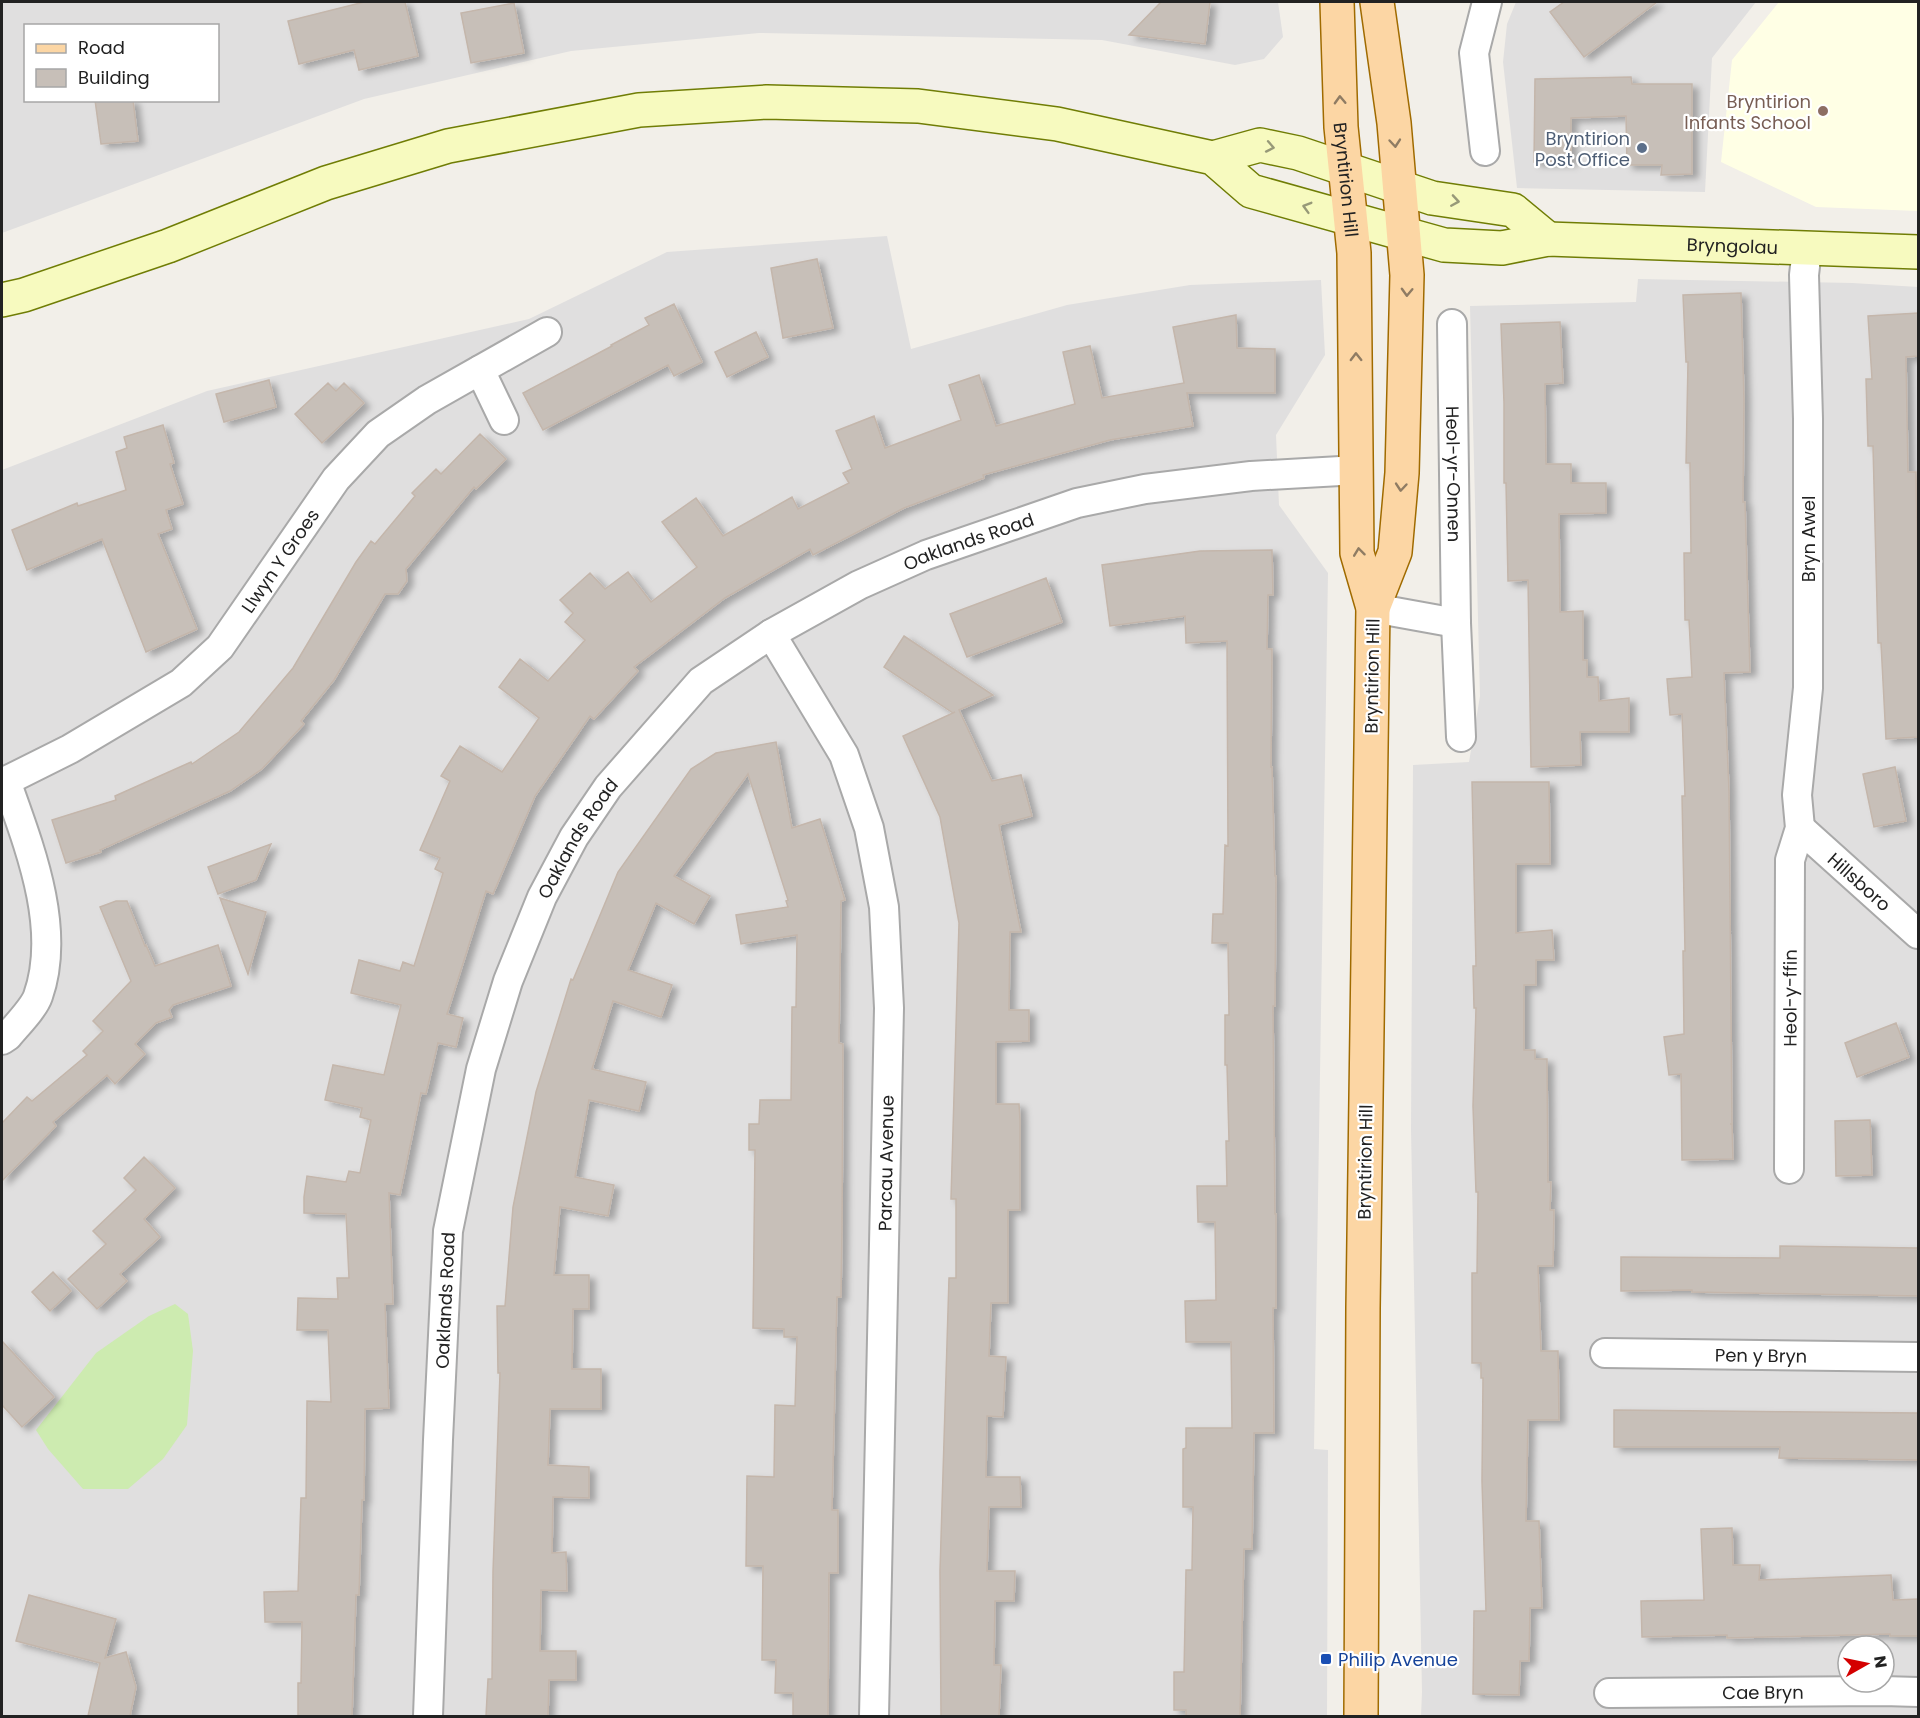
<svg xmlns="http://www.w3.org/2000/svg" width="1920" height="1718" font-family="Poppins,sans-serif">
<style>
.residential{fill:#e0dfdf;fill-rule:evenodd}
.education{fill:#ffffe5}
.grass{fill:#cdebb0}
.building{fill:#c7bfb8;stroke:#c4b6ab;stroke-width:1.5;filter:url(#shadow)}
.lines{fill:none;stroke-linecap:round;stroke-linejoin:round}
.street-casing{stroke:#a9a9a9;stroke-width:32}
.secondary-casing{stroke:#707d05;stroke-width:36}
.primary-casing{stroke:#a06b00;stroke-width:36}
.street{stroke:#fff;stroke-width:28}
.secondary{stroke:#f7fabf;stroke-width:33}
.primary{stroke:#fcd6a4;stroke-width:33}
.oneway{stroke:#8f7c63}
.oneway2{stroke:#979978}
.education-dot{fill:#8d6e63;stroke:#fff;stroke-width:2}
.service-dot{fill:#5c6f8a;stroke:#fff;stroke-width:2}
.transit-dot{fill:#1a4fb4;stroke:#fff;stroke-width:2}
.labels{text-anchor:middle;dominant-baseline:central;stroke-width:4.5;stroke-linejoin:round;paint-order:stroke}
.education-label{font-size:18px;fill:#785e54;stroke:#fff;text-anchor:end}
.service-label{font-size:18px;fill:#4e5e75;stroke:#fff;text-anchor:end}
.street-label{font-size:18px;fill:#222;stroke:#fff}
.transit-label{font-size:18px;fill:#164399;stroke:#fff;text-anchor:start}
</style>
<defs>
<filter id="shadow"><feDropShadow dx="6" dy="4" stdDeviation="3" flood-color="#0004"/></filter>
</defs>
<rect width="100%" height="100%" fill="#f2efe9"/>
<path class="residential" d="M2,2H1278L1283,37L1264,59L1235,65L1102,40L759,33L571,51L364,99L2,233ZM26,26H218V100H26Z
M1516,2H1756L1712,58L1705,192L1517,188L1503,62L1507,24Z
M887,236L911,349L1067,305L1190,285L1321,280L1325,355L1276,435L1279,505L1328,573L1314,1449L1328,1450L1327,1716H2V470L207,391L529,319L667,252Z
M1638,279L1852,283L1918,287V1716H1421L1422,1692L1411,1130L1413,765L1469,762L1480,696L1470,306L1636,302ZM1848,1646H1884V1682H1848Z"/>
<path class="education" d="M1779,2H1918V211L1816,207L1721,162L1732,60Z"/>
<path class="grass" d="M175,1304L188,1314L193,1351L187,1425L163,1459L128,1489H83L48,1449L36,1430L96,1353L149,1316Z"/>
<path class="building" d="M364,2H405L418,56L359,70L354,50L299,64L288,21Z
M1161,2H1210L1205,44L1129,35Z
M1564,2H1657L1584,57L1550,12Z
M514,3L524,53L471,63L461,13Z
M1631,77L1632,84H1692V174L1661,175L1662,165H1627L1626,116L1571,118V162H1534L1535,79Z
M95,100H133L138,141L101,144Z
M817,259L833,328L783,338L771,268Z
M1741,293L1744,400L1743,502H1745L1750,672L1724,673L1729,791L1732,1124H1730H1732L1733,1159L1682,1160L1681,1074L1669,1075L1664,1037L1684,1034L1683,951H1685L1682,796H1685L1682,714L1670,715L1667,679L1692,677L1689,620H1685L1684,553H1691L1690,463H1686L1688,362H1686L1683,295Z
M674,304L702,362L674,376L668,365L543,430L523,393L612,346L611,345L649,325L645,318Z
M1918,313V356L1906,357L1908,472H1916L1918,579V737L1886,739L1881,643H1878L1873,446H1868L1866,379H1872L1868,316Z
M1236,315L1237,348L1275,349V393H1187L1193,426L1110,440L983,475L984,478L904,508L813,555L810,549L725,598L634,667L638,671L594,719L590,716L535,796L493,894L486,891L447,1014L463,1018L456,1047L438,1043L426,1094L421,1093L400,1195L389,1193L393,1304H385L389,1408L365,1409L364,1500H362L359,1595H356L352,1716H298V1683H301L302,1622H265L264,1592L298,1591L301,1498H306L307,1401L331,1402L328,1330H297L298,1298L338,1299L337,1278H349L346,1214L304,1213V1197L307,1176L346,1182L349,1171L360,1173L371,1120L360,1117L362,1108L325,1100L333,1065L384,1075L401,1005L351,993L359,960L400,971L403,962L414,966L443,873L435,869L440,858L420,850L450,781L441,776L460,746L502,772L539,718L499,687L520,659L548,681L585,640L565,622L573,613L560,600L590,573L605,589L628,572L651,602L697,567L662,522L696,498L723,536L792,497L798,509L849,483L843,473L852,469L836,431L874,416L885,448L961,420L949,385L979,375L996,426L1075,404L1063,352L1090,346L1102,398L1184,383L1173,327Z
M1560,322L1563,383L1545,384L1546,464H1571V483H1606V513L1559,514L1560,612L1583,611V660H1587V677H1598L1599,701L1629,698V732H1580L1581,765L1531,767L1528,580L1508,581L1506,483H1504V403L1501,324Z
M756,332L768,357L727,377L715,352Z
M269,380L276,407L224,422L216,394Z
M328,383L336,391L344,383L364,403L322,443L295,414Z
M163,425L174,463L170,464L183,504L166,510L172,529L158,534L197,629L146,652L102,539L27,570L12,530L77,503L78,506L126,490L116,452L127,448L124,437Z
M480,434L506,459L476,489L474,487L406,569L407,581L398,594H385L334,680L301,721L304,724L262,769L230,791L100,850L101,852L66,863L52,820L116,800L115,796L191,762L192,764L239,732L293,668L356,562L371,541L375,544L415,496L412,493L436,469L441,474Z
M1272,550L1273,595H1268L1267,649H1272L1271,767H1272L1275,876H1276L1275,1006H1273L1275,1214H1276V1308H1273L1274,1433H1254L1252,1549H1244L1240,1716H1186V1710H1174V1672H1184L1186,1570H1192L1193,1507H1183V1449L1186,1448V1428H1232L1231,1342H1186L1185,1301L1216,1300L1215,1222H1198L1197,1186H1227L1226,1141H1229L1227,1065H1225V1015H1229L1228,943H1212L1213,914H1223L1225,845L1228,846L1227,641L1186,643L1185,616L1110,626L1102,565L1200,551Z
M1046,578L1062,622L967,657L950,614Z
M904,636L993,695L959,710L992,781L1021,775L1032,816L999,825L1021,932H1010L1009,1010H1029V1041L996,1042V1104H1019L1020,1120V1210H1008V1303H991L989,1356L1006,1357L1003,1417L987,1416L986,1477H1020L1021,1507H989L987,1571H1015L1014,1601H995L994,1665H1001L999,1716H941L940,1571L949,1278H956V1199H951L959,923L940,817L903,736L955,712L953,713L884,667Z
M776,742L792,828L820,819L845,900L841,901L839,1043L843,1044L842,1230L841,1297H837L832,1510H838V1573H829L828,1716H793V1693H775L776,1660H762L763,1566H746L747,1476L774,1477L775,1405L795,1406L797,1337H784V1329L753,1328L755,1150H749V1124H759L760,1100H791L792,1007H796L797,935L741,944L736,915L788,907L786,901L788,900L748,774L674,876L710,896L694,924L656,903L628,970L672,985L661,1017L613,1001L592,1069L646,1082L639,1111L589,1100L575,1177L614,1185L608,1216L560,1207L554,1275H589V1309H573L572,1369H601V1409H550L548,1465L589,1467V1498L553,1497L552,1553L566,1552L567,1591L541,1590L540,1651H576V1680H549L548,1716H486L488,1679H492L493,1572L500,1373H498L497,1306H505L513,1207L536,1092L571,979L573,980L618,872L691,769L716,753Z
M1895,767L1906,821L1874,827L1863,774Z
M1472,782H1549L1550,864H1516V933L1552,930L1554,960H1536V985H1524V1050H1535V1059H1547L1548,1182H1551L1550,1210H1554L1553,1266H1538L1541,1351H1558L1559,1420H1528L1526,1521H1539L1542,1608H1530L1529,1661H1520L1519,1695L1473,1694L1474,1611H1486L1482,1481L1483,1378H1481V1363H1472V1273H1477L1478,1192H1476L1473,1106L1476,1008H1474L1473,966H1476Z
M271,844L256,880L218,894L208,867Z
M220,898L266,912L248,974Z
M116,901H127L145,946L146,945L155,966L218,945L231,986L173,1005L169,1010L172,1017L156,1023L135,1044L145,1054L115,1084L107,1075L53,1122L56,1126L2,1181V1123L27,1097L32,1101L87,1055L83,1051L103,1031L93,1021L131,981L100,907Z
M1896,1023L1909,1057L1857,1077L1845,1043Z
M1870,1120L1872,1175L1836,1176L1835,1121Z
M144,1157L175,1188L144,1219L160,1237L120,1274L127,1281L97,1309L68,1279L106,1244L93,1231L136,1190L124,1178Z
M1780,1246L1918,1248V1296L1692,1292V1290L1621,1291V1257L1780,1258Z
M53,1272L71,1291L50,1311L32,1292Z
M2,1341L54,1397L22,1427L2,1405Z
M1614,1410L1918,1413V1460L1779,1458L1780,1447H1614Z
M1732,1528L1733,1565H1760L1759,1580L1891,1575L1893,1600L1918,1599V1636H1890V1634L1727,1638V1635L1642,1637L1641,1601L1704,1600L1701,1529Z
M29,1595L116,1619L105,1658L126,1652L136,1687L130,1716H88L100,1663L16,1641Z"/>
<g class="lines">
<g class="street-casing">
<g id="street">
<path d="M1485,151L1474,53L1487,2"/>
<path id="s1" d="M1452,324L1456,623L1461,737"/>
<path d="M480,370L504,420"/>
<path d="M1373,608L1456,623"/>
<path d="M771,634L844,755L869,828L884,907L889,1008L874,1716"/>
<path id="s2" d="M1800,828L1918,934"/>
<path id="s3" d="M2,1040L8,1036C16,1026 34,1008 38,996C62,928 29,846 6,781L70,749L181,683L220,647L336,479L378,434L427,400L547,332"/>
<path id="s4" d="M1789,1169L1790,860L1800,828L1797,795L1808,688V419L1804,275L1807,249"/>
<path id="s5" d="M1605,1353L1918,1357"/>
<path id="s6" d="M1609,1693L1883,1691L1918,1692"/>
<path id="s7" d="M428,1716L438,1440L448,1231L481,1069L508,981L542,897L574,837L608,787L701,681L771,634L859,585L926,555L1077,503L1145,489L1251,476L1358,470"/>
</g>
</g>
<g class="secondary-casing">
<g id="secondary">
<path d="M1213,158L1260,145L1298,153L1432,198L1513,210L1548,239"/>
<path id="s8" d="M2,300L24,295L168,246L326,183L448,146L639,110L767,102L918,106L1057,124L1213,158L1251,191L1444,245L1502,248L1548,239L1918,252"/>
</g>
</g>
<g class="primary-casing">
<g id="primary">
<path id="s9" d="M1337,2L1341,127L1354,253L1357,553L1373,608L1363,1308L1361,1716"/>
<path d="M1373,608L1395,552L1402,473L1407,275L1394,123L1377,2"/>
</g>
</g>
<use href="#street" class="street"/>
<use href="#secondary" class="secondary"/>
<use href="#primary" class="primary"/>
</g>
<defs><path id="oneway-chevron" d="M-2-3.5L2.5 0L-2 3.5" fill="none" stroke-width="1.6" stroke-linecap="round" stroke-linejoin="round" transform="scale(1.5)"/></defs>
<g class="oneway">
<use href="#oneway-chevron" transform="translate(1340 100) rotate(-92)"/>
<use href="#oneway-chevron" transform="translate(1395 143) rotate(85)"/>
<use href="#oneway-chevron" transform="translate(1407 292) rotate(92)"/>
<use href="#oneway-chevron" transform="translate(1356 357) rotate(-91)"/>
<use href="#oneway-chevron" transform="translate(1401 487) rotate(95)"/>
<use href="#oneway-chevron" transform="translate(1359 552) rotate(-97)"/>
</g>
<g class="oneway2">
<use href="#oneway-chevron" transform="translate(1270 147) rotate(11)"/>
<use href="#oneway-chevron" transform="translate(1455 201) rotate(9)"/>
<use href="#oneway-chevron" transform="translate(1307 207) rotate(-164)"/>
</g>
<circle class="education-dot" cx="1823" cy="111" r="6"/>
<circle class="service-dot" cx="1642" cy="148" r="6"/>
<rect class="transit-dot" x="1320" y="1653" width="12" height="12" rx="3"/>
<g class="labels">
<g class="education-label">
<text x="1811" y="101">Bryntirion<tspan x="1811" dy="21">Infants School</tspan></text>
</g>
<g class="service-label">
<text x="1630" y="138">Bryntirion<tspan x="1630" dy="21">Post Office</tspan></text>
</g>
<g class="street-label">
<text stroke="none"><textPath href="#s9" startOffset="178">Bryntirion Hill</textPath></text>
<text stroke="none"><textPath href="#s8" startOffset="1786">Bryngolau</textPath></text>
<text stroke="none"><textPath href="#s1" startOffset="150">Heol-yr-Onnen</textPath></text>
<text transform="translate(1808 539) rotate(-90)">Bryn Awel</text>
<text stroke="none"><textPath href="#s7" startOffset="1406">Oaklands Road</textPath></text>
<text stroke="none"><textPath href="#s3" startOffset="638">Llwyn Y Groes</textPath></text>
<text transform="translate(1372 676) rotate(-89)">Bryntirion Hill</text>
<text stroke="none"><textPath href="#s7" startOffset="902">Oaklands Road</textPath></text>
<text stroke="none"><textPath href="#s2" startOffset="80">Hillsboro</textPath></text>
<text stroke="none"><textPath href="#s4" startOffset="171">Heol-y-ffin</textPath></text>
<text transform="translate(1365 1162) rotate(-89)">Bryntirion Hill</text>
<text transform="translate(886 1163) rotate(-89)">Parcau Avenue</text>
<text stroke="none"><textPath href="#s7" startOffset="416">Oaklands Road</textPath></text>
<text stroke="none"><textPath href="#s5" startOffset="156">Pen y Bryn</textPath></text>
<text stroke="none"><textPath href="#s6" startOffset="154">Cae Bryn</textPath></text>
</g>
<g class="transit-label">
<text x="1338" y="1659">Philip Avenue</text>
</g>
</g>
<rect width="1920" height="1718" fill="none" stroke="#222222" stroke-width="6"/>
<rect x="24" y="24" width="195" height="78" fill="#ffffff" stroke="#a7a7a7" stroke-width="1.5"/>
<rect x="36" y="44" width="30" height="9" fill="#fcd6a4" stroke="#a7a7a7" stroke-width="1.5"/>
<text x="78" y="54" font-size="18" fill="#222222">Road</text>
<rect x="36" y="69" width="30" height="18" fill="#c7bfb8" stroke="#a7a7a7" stroke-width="1.5"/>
<text x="78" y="84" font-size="18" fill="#222222">Building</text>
<g transform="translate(1866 1664) rotate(81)"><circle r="28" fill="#ffffff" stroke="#a7a7a7" stroke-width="1.5"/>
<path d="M0-4.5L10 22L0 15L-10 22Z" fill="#d40000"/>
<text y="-9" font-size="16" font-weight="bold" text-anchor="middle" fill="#222222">N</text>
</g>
</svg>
